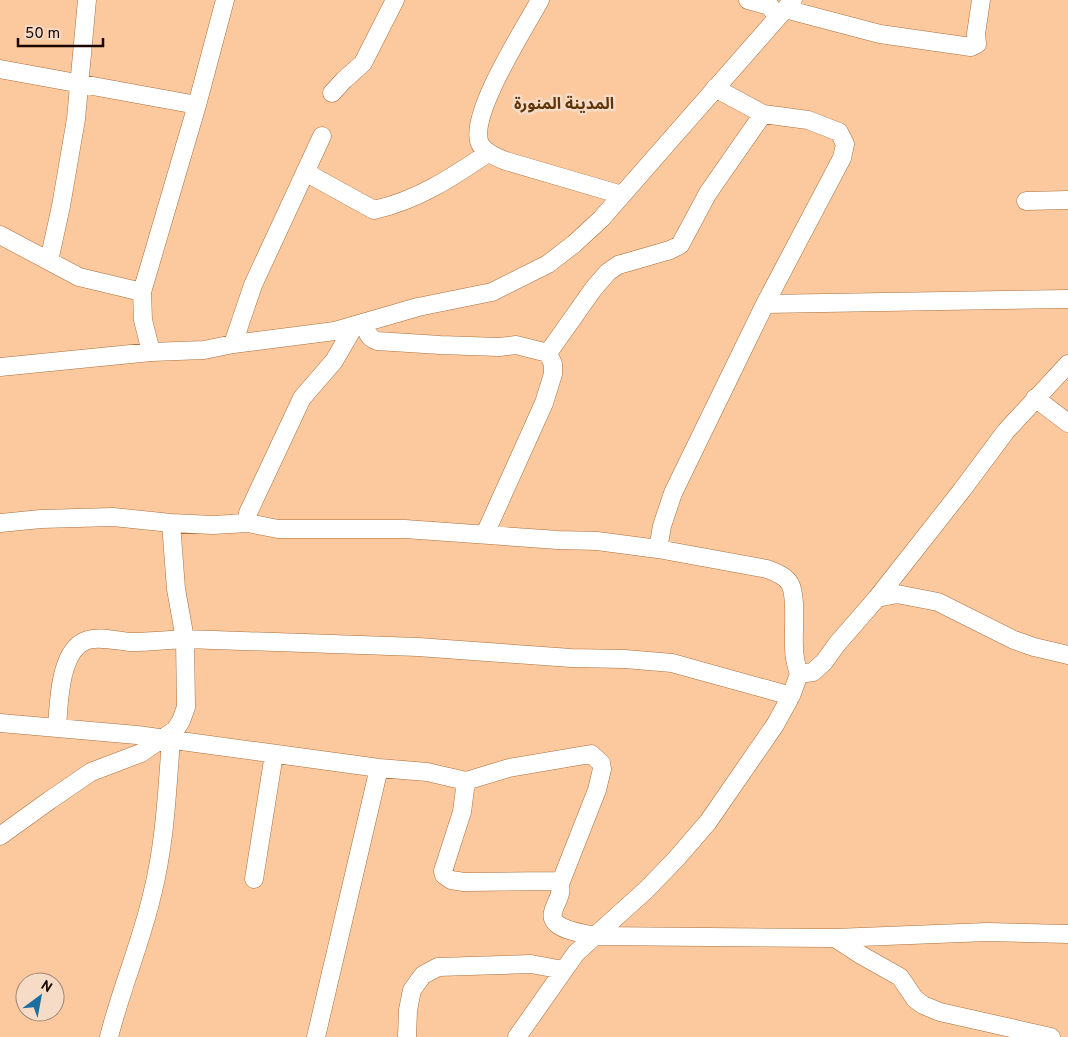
<svg xmlns="http://www.w3.org/2000/svg" width="1068" height="1037" font-family="Overpass,'Noto Sans Arabic',sans-serif">
<style>
.lines{fill:none;stroke-linecap:round;stroke-linejoin:round}
.minor-casing{stroke:#ab703c;stroke-width:19}
.minor{stroke:#fff;stroke-width:18}
.labels{text-anchor:middle;dominant-baseline:central;stroke-width:5;stroke-linejoin:round;paint-order:stroke}
.neighbourhood-label{font-size:16px;font-weight:bold;fill:#5f350a;stroke:#f6dbc7}
</style>
<rect width="100%" height="100%" fill="#fcc89e"/>
<g class="lines">
<g class="minor-casing">
<path id="minor" d="M225,0L197,105L142,292L143,320L151,352L204,350L233,344L335,331L418,307L492,292L548,264L574,244L601,219L793,0
M540,0C525,28 471,111 479,141C482,152 496,157 506,161L622,195
M748,0L770,6L777,18
M785,9L880,34L971,47L977,44L976,34L981,0
M0,69L197,105
M332,93L344,80L363,63L395,0
M305,172L374,210C418,200 451,178 488,153
M1026,201L1068,200
M0,235L79,277L142,292
M49,261L61,206L76,119L87,0
M765,304L1068,299
M366,322C367,332 367,337 377,341L440,345L499,347L516,345L548,353L553,364V374L544,403L485,534
M233,344L253,285L322,136
M548,353L594,288L608,272L618,265L670,250L680,245L708,193L763,114L715,88
M0,367L151,352
M1035,398L1068,423
M0,523L41,519L113,517L171,523
M248,523V513L302,398L334,361L355,325
M658,549L662,526L673,493L765,304L842,158L845,144L839,132L808,120L763,114
M877,598L962,490L1006,431L1068,364
M791,696L672,663L625,659L571,658L418,647L185,639L176,589L171,523L213,525L248,523L278,529H405L558,540L597,541L658,549L767,569C775,572 786,576 790,584C797,596 793,632 794,647C794,657 796,665 799,674
M0,723L137,735L379,768L427,772L466,781L462,812L443,871L444,875L451,880L464,882L556,881C571,894 542,912 557,924C567,932 584,933 595,936L835,938L987,932L1068,934
M466,781L509,768L591,754L601,763L602,769L597,790L560,884
M0,836L50,800L91,772L141,753L175,730L181,721L186,707L185,639C167,640 148,642 130,642C117,641 100,636 88,640C59,648 59,704 57,727
M254,879L274,754
M835,938L861,955L900,977L915,999L923,1005L940,1012L1051,1037
M109,1037C121,989 141,943 152,895C165,844 167,792 171,740
M316,1037L379,768
M407,1037L408,1010L412,990L423,975L438,967L531,964L563,970
M517,1037L576,953L646,890L676,859L708,822L775,725L791,696L799,674L813,672L824,662L837,644L877,598L897,594L938,602L1014,640L1034,647L1068,655"/>
</g>
<use href="#minor" class="minor"/>
</g>
<g class="labels">
<g class="neighbourhood-label">
<text x="564" y="105">المدينة المنورة</text>
</g>
</g>
<g transform="translate(40 997) rotate(32)"><circle r="24" fill="#f6dbc7" stroke="#9e8677"/>
<path d="M0-4L9 19L0 12L-9 19Z" fill="#1b6fa0"/>
<text y="-8" font-size="14" font-weight="bold" text-anchor="middle" fill="#1b0600">N</text>
</g>
<path d="M18 38v8h85v-8" fill="none" stroke="#1b0600" stroke-width="2.5"/>
<text x="25" y="38" font-size="15" fill="#1b0600" stroke="#f6dbc7" stroke-width="4" paint-order="stroke">50 m</text>
</svg>
